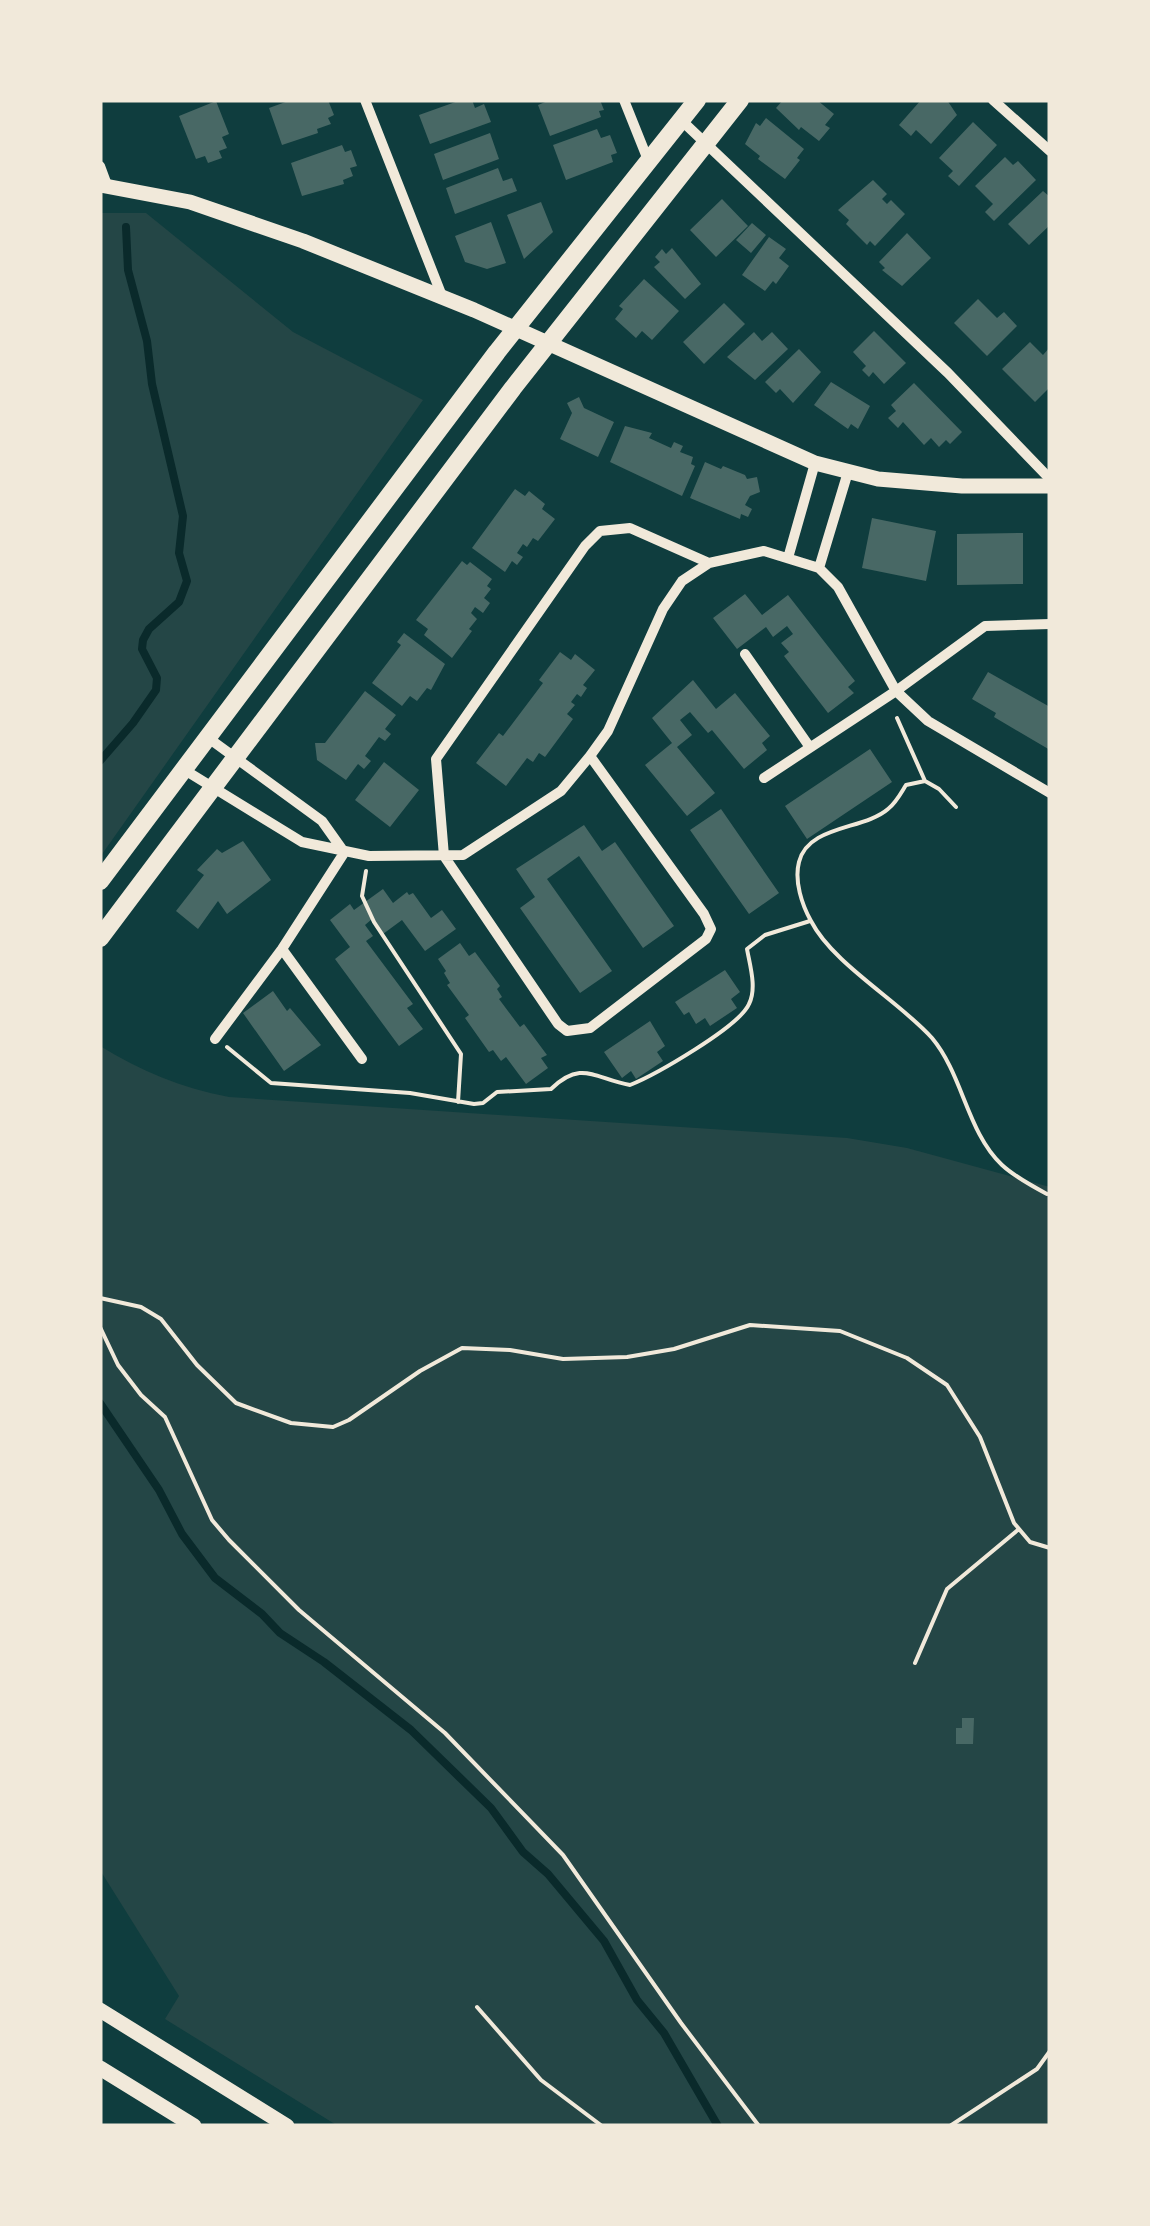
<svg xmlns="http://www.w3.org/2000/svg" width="1150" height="2226" font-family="'Source Sans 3',sans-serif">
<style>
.green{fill:#244646}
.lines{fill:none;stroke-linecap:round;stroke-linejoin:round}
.stream{stroke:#0a2a2b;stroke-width:8}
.building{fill:#486865}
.path{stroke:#f1e9da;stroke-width:4}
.minor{stroke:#f1e9da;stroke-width:10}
.secondary{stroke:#f1e9da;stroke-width:15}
.trunk{stroke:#f1e9da;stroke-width:18}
</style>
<rect width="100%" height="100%" fill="#0f3d3e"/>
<path class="green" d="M100,213H146L293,332L423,400L100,857Z
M100,1046C141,1071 181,1088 229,1097L847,1138L907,1148L1050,1187V2126H338L165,2019L179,1996L100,1870Z"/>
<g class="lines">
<path class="stream" d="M100,761L133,723L156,690L157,678L142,649L143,640L149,629L179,602L187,581L179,553L183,516L152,384L147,341L128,270L126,227
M100,1403L159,1490L182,1534L215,1578L262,1614L280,1633L324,1662L411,1730L491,1808L523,1852L548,1874L604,1941L637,2000L664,2033L718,2126"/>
</g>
<path class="building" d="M291,100H328L334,115L328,118L331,124L317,129L318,133L282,145L269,108Z
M461,100H472L475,108L484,104L491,122L430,144L419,115Z
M550,100H600L604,110L599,111L601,117L550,136L538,105Z
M783,100H817L834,114L825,125L830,128L819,141L801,127L799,130L776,108Z
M921,100H947L957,115L931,144L916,130L911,136L899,125Z
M216,101L229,134L222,137L227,148L219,151L222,158L208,163L205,156L196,159L179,116Z
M766,118L804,149L797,158L800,160L785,179L758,159L760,156L745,144L756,123L760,126Z
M973,122L997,145L959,186L948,176L953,171L939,158Z
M597,129L601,138L610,135L617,153L611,155L613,162L566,180L553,145Z
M490,133L499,159L443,180L434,154Z
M342,145L345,152L351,150L357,166L350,168L353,176L343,180L344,184L302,196L291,163Z
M1005,157L1013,165L1018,161L1036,180L994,221L985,212L993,204L975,186Z
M498,168L503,181L512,178L517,191L455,214L446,188Z
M873,180L887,194L882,199L887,204L891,200L905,214L875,246L870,241L867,245L846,224L849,220L838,210Z
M1043,191L1050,197V225L1029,245L1008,224Z
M722,199L748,226L716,257L690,230Z
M541,202L553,232L524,259L507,215Z
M491,222L506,263L487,269L465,262L455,236Z
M752,223L766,235L751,253L736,240Z
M907,233L931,258L902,286L882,270L885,268L879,262Z
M769,237L786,249L779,258L789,266L776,284L773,281L765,291L742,275Z
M672,248L701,284L685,299L654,267L660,262L655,257L662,249L666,254Z
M644,279L679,311L652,340L642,331L636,338L615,319L623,309L619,306Z
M978,299L997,318L1004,312L1017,326L987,356L954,323Z
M724,303L745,324L704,364L683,342Z
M874,331L906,363L884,384L873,372L869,377L862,370L866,366L853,352Z
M754,332L762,341L772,332L788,349L755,380L727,357Z
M1030,342L1043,355L1050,347V387L1035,402L1002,369Z
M799,349L821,372L793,403L780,389L776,393L765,382Z
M831,382L870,406L858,429L851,424L848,429L814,405Z
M914,383L962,432L950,444L946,440L939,447L931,438L924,445L903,422L898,428L888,418L896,411L891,405Z
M579,397L584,408L614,422L598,457L560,439L572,413L567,403Z
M625,426L652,433L649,438L671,448L674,442L683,446L680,452L693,457L691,464L695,466L682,496L610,462Z
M705,462L721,469L723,466L745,475L747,479L757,477L760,492L750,496L745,505L752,509L748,517L741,514L740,519L690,498Z
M515,489L525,496L529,491L545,504L542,509L555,519L538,541L533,538L527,547L523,544L517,553L523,557L517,565L512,561L505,572L472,548Z
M872,518L936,531L926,581L862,568Z
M1023,533V584L957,585V534Z
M462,561L467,565L470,562L492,579L487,586L491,589L484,598L490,603L483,613L475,607L471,613L477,619L469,629L472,631L452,658L424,635L428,629L416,620Z
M745,594L762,615L788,595L855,681L848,687L854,693L828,713L784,656L789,652L781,643L793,634L787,626L773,637L766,627L737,649L713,618Z
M404,633L445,664L431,690L427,688L417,701L410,696L402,706L372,683L401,645L397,642Z
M560,652L571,660L575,654L595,670L583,685L587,688L581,697L577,694L571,702L575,705L567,714L573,719L545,757L539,753L533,762L527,758L506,786L476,763L499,733L503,736L543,683L539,680Z
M988,672L1050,707V750L994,717L996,713L972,699Z
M693,680L716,709L735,693L770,736L762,743L767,750L744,769L712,730L708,733L690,712L680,720L692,735L677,747L715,793L687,816L645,765L672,743L652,718Z
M365,691L396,715L385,729L391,734L385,741L379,737L365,756L371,761L364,769L358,764L346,780L317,760L315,743H325Z
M870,749L892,782L807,839L785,806Z
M384,762L419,790L390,827L355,800Z
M721,809L779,893L749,914L690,830Z
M584,825L602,851L615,842L674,926L643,948L579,856L547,879L612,971L580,993L520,908L535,897L516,869Z
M243,841L271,880L227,914L218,901L198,929L176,911L204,875L197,870L217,849L222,853Z
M383,889L393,903L407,892L409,895L413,893L431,918L442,910L456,929L425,951L402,920L383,934L372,919L365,925L373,936L366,941L413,1004L407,1008L423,1029L399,1046L335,959L350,947L330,920L350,904L354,910Z
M460,943L469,956L475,952L500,986L497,989L502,997L499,999L520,1027L524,1024L547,1055L541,1058L548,1068L526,1084L506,1057L501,1061L493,1050L489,1052L465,1018L469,1015L447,985L450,983L444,973L446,971L438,959Z
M725,970L740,992L731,999L737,1008L710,1026L705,1018L696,1024L689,1012L684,1015L675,1002Z
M273,991L287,1011L290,1008L321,1045L284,1071L243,1013Z
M650,1021L665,1046L657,1052L663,1061L636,1079L631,1071L622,1078L604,1052Z
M962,1718H974L973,1744H956V1728H962Z"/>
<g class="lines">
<path class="path" d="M897,718L925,781L939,789L956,807
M925,781L906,785C901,793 896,803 888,809C864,830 808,825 799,862C794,881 802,905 811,921C833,964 899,1001 932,1038C963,1075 967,1132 1002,1165C1015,1177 1032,1186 1047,1194
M366,871L362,896L374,922L461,1054L458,1102
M227,1047L271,1083L410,1093L474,1104L483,1103L497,1092L551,1089C582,1059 595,1079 630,1085C655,1075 739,1027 749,1004C757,988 750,966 747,949L765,935L810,921
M100,1298L141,1307L161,1319L197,1365L236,1403L291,1423L333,1427L349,1420L420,1371L462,1348L510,1350L563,1359L627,1357L674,1349L750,1325L840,1331L907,1358L947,1385L980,1437L1014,1523L1030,1542L1050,1548
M100,1327L118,1365L141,1395L165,1417L212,1520L229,1540L299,1610L445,1733L563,1855L681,2023L759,2126
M915,1663L947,1589L1019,1529
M477,2007L541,2080L602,2126
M950,2126L1037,2069L1050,2051"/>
<path class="minor" d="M365,100L442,296
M624,100L648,160
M993,100L1050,151
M681,120L948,373L1050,479
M100,166L107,185
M788,558L815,463
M819,568L848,472
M745,654L809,746
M207,737L322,821L344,852
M590,756L704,914L711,929L706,939L590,1028L567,1031L558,1024L444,856L436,759L585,546L600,531L630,528L709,563
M183,769L302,842L369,856L463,855L561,791L590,756L608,731L663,609L682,581L709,563L764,551L819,568L838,587L896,691L928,721L1050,793
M764,778L896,691L985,626L1050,624
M282,949L362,1059
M215,1039L282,949L344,853"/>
<path class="secondary" d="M100,185L190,202L303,241L474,310L815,463L878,479L962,486H1050
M100,2010L287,2126
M100,2068L194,2126"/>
<path class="trunk" d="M100,881L497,352L697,100
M100,938L513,388L740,100"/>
</g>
<rect width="1150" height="2226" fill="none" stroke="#f1e9da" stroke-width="205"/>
</svg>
